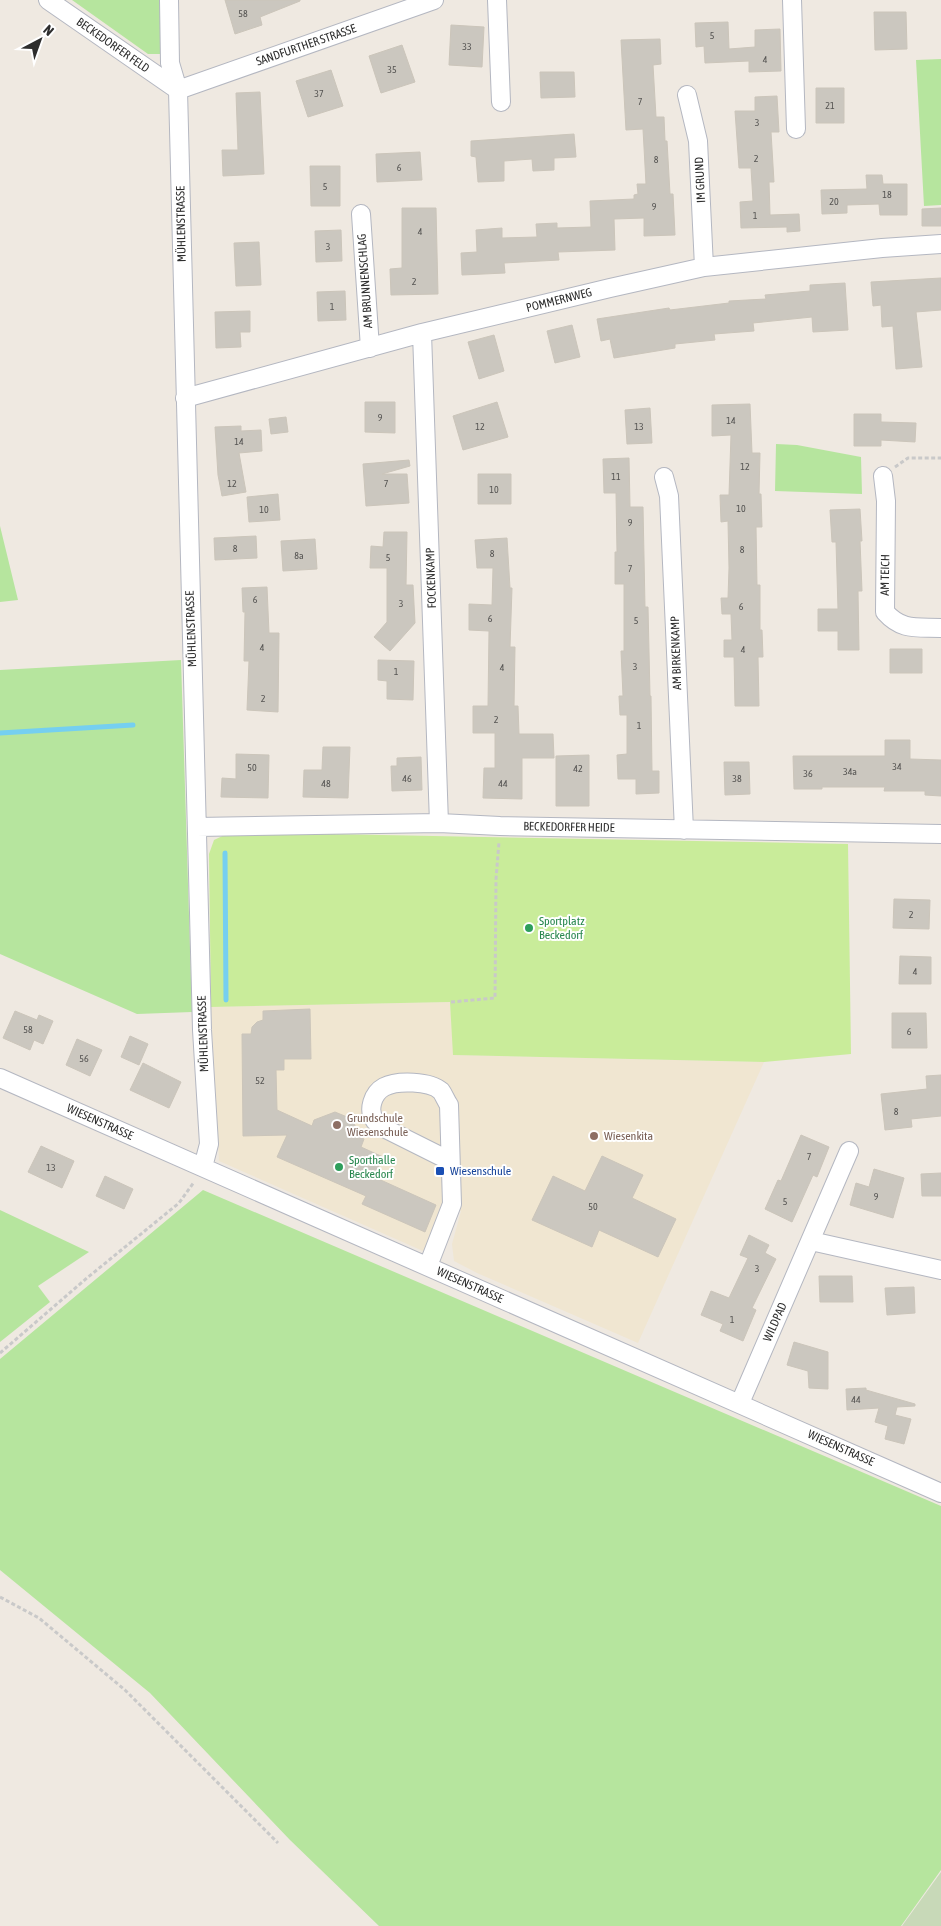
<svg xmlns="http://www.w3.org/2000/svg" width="941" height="1926" font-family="'Asap Condensed',sans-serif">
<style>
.education{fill:#f0e6d1}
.green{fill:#b6e59e}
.cemetery{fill:#c8d9b8}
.pitch{fill:#c9ec9a}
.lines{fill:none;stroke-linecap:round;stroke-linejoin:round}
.stream{stroke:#75cff0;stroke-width:5}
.building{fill:#cbc7bf;stroke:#cbc5ba}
.minor-casing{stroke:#b4b7c1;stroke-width:20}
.path{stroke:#c9c9c9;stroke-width:3;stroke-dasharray:4 2.5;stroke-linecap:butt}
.minor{stroke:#fff;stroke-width:18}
.leisure-dot{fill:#2e9e5b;stroke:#fff;stroke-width:2}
.education-dot{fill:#8d6e63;stroke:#fff;stroke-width:2}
.transit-dot{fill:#1a4fb4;stroke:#fff;stroke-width:2}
.labels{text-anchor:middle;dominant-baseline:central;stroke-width:4;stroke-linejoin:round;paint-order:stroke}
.number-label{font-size:10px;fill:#555452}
.street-label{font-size:12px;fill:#2e2e2e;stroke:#fff}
.leisure-label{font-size:12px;fill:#27864d;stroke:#fff;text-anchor:start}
.education-label{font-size:12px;fill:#785e54;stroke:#fff;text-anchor:start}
.transit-label{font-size:12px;fill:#164399;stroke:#fff;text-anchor:start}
</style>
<rect width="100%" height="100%" fill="#efe9e1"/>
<path class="education" d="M450,1002L454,1055L764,1062L638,1343L477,1273L454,1261L452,1244L461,1211L445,1207L430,1244L423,1251L219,1161L211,1007Z"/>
<path class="green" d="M72,0H162L164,54H148Z
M941,59V205L924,206L916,60Z
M776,444L797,445L861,457L862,494L775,491Z
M0,526L18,600L0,602Z
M181,660L192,1012L137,1014L0,954V670Z
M203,1190L941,1506V1870L901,1926H379L290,1840L150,1693L0,1570V1359Z
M0,1210L89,1252L38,1286L50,1302L0,1342Z"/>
<path class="cemetery" d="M941,1872V1926H902Z"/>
<path class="pitch" d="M231,832L848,844L851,1054L764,1062L453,1055L450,1002L211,1007L209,854L214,840Z"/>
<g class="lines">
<path class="stream" d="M0,733L133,725
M225,853L226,1000"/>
</g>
<path class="building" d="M225,0H300V1L260,17L262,25L235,34Z
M874,12H906L907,49L875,50Z
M728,22L729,49L755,47V30L780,29L781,71L749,72V61L705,63L704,46L696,47L695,23Z
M451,25L484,27L482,67L449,65Z
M660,39L661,64L653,65L656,117H664L665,141H667L670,194H673L675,235L644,236V218L614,219L615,250L558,252L559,260L504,263L505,273L462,275L461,253L477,252L476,230L502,228V238L537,237L536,224L557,223V228L591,227L590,201L634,199V195L638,194L637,184H646L643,129L626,130L621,40Z
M402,45L415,82L381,93L369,56Z
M331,70L343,106L308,117L296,81Z
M540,72H574L575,97L541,98Z
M816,88H844V123H816Z
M260,92L264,174L223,176L222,150H238L236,93Z
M777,96L779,132H771L774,182H769L770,215L799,214L800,231L787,232V227L741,228L740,202L753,201L751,168H739L735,111H755V97Z
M574,134L576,157L554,158V170L533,171L532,159L504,161V181L478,182L476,157L471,156V141Z
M420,152L422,180L377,182L376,154Z
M310,166H340V206H311Z
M866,175H882L883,184H907V215H880L879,204L847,205V213L822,214L821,190L867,189Z
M402,208H436L438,294L391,295L390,269L402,268Z
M941,208V226H922V209Z
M341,230L342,261L316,262L315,231Z
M259,242L261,285L236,286L234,243Z
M941,278V310L916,312L922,367L896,369L893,326L882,327L881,305L873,306L871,282Z
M845,283L848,330L813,332L812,317L753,323L754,331L714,334L715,340L675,344V348L614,358L610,339L601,341L597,319L669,308L670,310L729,303V301L766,299L765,295L810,291V285Z
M345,291L346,320L318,321L317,292Z
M250,311V332H240L241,347L216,348L215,312Z
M572,325L580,357L555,363L547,331Z
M494,335L504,371L479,379L468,342Z
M365,402H395V433L365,432Z
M497,402L508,437L463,450L453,416Z
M750,404L752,453H760L759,494H761L762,527H756L757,585H760V630H762L763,657H758L759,706H735L734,657H724V640H732L731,614H722L721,598H728L729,568L728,521L721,522L720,495H729L731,435L712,436V405Z
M650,408L652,443L627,444L625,410Z
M854,414H881V422L916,423L915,442L881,440V446H854Z
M286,417L288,432L271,434L269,419Z
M241,426V431L261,430L262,451L239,453L246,492L222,496L218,475L215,427Z
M629,458L630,507H643L645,607H648L650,696H651L652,771H659V793L636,794V779H618L617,755L627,754V715H620L619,696H623L621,651H624V584H615V552H617L616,493H604L603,459Z
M409,460L410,466L382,474H407L409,503L366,506L363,464Z
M478,474H511V504H478Z
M278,494L280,520L249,522L247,497Z
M860,509L862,541H860L862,591H858L859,650H838V631H818V609H838L836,542H832L830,510Z
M384,532H407L406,585H413L415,623L390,651L374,637L387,622V568H370L371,546L383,547Z
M256,536L257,558L215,560L214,538Z
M507,538L510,588H512L510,647H515L514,706H518L519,734H553L554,758H522V799L483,798L484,768H495V733H473V706H488L489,631L469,630V604L492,605L493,568H477L475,540Z
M315,539L317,569L283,571L281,541Z
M267,587L269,633H279L278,712L247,710L249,661H244L245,612H243L242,588Z
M890,649H922V673H890Z
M378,660L414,661L413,700L387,699V681L378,680Z
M885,740H910V759L941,760V796L925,795V791H884L885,787H822V789H794L793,756H885Z
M323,747H350L348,798L303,797L304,770H322Z
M236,754L269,755L268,798L221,797L222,778L236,779Z
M589,755V806H556V756Z
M421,757L422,790L392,791L391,766H397V758Z
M724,762H749L750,794L725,795Z
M894,899L930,900L929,929L893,928Z
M900,956L931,957V984H899Z
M310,1009L311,1059H284V1070H276L277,1110L312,1126L314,1120L335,1112L352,1119L360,1137L364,1139L361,1147L383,1157L374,1177L436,1205L425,1232L362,1204L366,1196L277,1157L287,1135L243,1136L242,1034H251L252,1027L257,1022L263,1020V1011Z
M15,1011L37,1020L39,1015L53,1021L43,1044L34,1040L30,1050L3,1038Z
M892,1013H926L927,1048H892Z
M130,1036L148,1044L139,1065L121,1057Z
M77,1039L102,1050L90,1076L66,1065Z
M143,1063L181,1082L169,1108L130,1090Z
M941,1075V1116L911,1119L912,1127L885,1130L881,1094L927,1089L926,1076Z
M801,1135L829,1147L817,1177L813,1175L792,1222L765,1209L778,1180L781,1181Z
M41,1146L74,1161L62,1188L28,1172Z
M602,1156L643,1175L632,1198L676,1219L658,1257L599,1230L592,1247L532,1220L553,1176L585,1191Z
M874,1169L904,1178L893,1218L850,1205L856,1183L869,1187Z
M941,1173V1196H922L921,1174Z
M105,1176L133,1189L124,1209L96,1196Z
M749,1235L769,1245L765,1253L776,1259L752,1308L756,1310L743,1341L720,1331L723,1324L701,1315L711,1291L729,1298L748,1258L740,1255Z
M819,1276H852L853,1302H820Z
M914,1287L915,1313L887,1315L885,1288Z
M794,1342L828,1352V1389L809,1388L808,1371L787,1365Z
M866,1388V1390L915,1404V1406L897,1407L895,1415L911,1419L904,1444L885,1439L888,1426L875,1422L879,1408L847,1410L846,1389Z"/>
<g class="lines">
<g class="minor-casing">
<path id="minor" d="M48,0L178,90
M169,0L170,63L178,90L202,1030L209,1144L203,1167
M497,0L501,102
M792,0L796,129
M178,90L434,0
M687,95L698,141L704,267
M361,214L370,348
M422,333L439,823
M185,398L422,333L610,288L704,267L882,248L941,244
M883,476L886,501L885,612C902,631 916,627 941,628
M664,477L669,496L684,830
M197,827L439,823L500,826L941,834
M0,1078L941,1493
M811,1241L941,1270
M428,1266L452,1204L449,1105C446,1101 444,1095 441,1091C430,1081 397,1080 384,1087C373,1093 367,1110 375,1121C377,1123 381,1126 384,1128L450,1161
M740,1403L849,1151"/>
</g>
<path class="path" d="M895,467L908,458H941
M451,1002L495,998L496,879L499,842
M0,1353L87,1278L179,1203L194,1182
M0,1597L39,1618L125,1690L278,1843"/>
<use href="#minor" class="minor"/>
</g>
<g class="leisure-dot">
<circle cx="529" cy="928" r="5"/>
<circle cx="339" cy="1167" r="5"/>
</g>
<g class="education-dot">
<circle cx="337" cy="1125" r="5"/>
<circle cx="594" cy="1136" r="5"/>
</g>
<rect class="transit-dot" x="435" y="1166" width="10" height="10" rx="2.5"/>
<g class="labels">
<g class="number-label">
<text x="243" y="13">58</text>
<text x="712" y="35">5</text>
<text x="467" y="46">33</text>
<text x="765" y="59">4</text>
<text x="392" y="69">35</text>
<text x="319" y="93">37</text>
<text x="640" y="101">7</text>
<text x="830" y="105">21</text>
<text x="757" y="122">3</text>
<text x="756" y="158">2</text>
<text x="656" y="159">8</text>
<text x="399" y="167">6</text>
<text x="325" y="186">5</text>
<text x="887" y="194">18</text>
<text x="834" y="201">20</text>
<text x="654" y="206">9</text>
<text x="755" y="215">1</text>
<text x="420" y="231">4</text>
<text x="328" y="246">3</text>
<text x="414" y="281">2</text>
<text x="332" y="306">1</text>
<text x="380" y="417">9</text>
<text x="731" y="420">14</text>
<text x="480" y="426">12</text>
<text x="639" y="426">13</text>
<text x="239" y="441">14</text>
<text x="745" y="466">12</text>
<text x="616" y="476">11</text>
<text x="232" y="483">12</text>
<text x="386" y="483">7</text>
<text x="494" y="489">10</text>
<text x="741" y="508">10</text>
<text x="264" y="509">10</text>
<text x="630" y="522">9</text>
<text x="235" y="548">8</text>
<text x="742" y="549">8</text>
<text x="492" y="553">8</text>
<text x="299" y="555">8a</text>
<text x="388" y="557">5</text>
<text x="630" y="568">7</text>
<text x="255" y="599">6</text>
<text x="401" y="603">3</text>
<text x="741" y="606">6</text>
<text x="490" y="618">6</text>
<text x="636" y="620">5</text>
<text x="262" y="647">4</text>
<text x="743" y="649">4</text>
<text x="635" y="666">3</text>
<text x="502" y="667">4</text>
<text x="396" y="671">1</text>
<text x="263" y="698">2</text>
<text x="496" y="719">2</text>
<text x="639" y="725">1</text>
<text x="897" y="766">34</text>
<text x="252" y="767">50</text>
<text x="578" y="768">42</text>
<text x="850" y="771">34a</text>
<text x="808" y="773">36</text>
<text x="407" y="778">46</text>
<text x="737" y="778">38</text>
<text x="326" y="783">48</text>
<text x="503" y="783">44</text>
<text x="911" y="914">2</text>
<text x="915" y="971">4</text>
<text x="28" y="1029">58</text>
<text x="909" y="1031">6</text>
<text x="84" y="1058">56</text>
<text x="260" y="1080">52</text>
<text x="896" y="1111">8</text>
<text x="809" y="1156">7</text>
<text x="51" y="1167">13</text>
<text x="876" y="1196">9</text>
<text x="785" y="1201">5</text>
<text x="593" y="1206">50</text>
<text x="757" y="1268">3</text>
<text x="732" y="1319">1</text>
<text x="856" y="1399">44</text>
</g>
<g class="street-label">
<text transform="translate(113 45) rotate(35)">BECKEDORFER FELD</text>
<text transform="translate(306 45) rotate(-19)">SANDFURTHER STRASSE</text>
<text transform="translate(700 180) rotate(-93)">IM GRUND</text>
<text transform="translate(181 224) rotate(-91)">MÜHLENSTRASSE</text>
<text transform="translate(365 281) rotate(-94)">AM BRUNNENSCHLAG</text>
<text transform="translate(559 300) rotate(-14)">POMMERNWEG</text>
<text transform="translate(885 575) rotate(-89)">AM TEICH</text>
<text transform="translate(431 578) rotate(-92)">FOCKENKAMP</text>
<text transform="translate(191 629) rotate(-92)">MÜHLENSTRASSE</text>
<text transform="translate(676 653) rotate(-92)">AM BIRKENKAMP</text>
<text transform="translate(569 827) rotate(1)">BECKEDORFER HEIDE</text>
<text transform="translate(203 1034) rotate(-92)">MÜHLENSTRASSE</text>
<text transform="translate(100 1122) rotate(24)">WIESENSTRASSE</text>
<text transform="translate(470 1285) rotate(24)">WIESENSTRASSE</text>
<text transform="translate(775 1322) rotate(-66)">WILDPAD</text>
<text transform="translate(841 1448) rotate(24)">WIESENSTRASSE</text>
</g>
<g class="leisure-label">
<text x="539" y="921">Sportplatz<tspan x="539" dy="14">Beckedorf</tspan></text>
<text x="349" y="1160">Sporthalle<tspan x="349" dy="14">Beckedorf</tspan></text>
</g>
<g class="education-label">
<text x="347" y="1118">Grundschule<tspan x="347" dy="14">Wiesenschule</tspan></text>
<text x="604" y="1136">Wiesenkita</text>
</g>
<g class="transit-label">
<text x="450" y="1171">Wiesenschule</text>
</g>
</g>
<g transform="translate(40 40) rotate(41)" stroke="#ffffff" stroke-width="4" paint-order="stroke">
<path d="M0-4L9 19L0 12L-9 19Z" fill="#2e2e2e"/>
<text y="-8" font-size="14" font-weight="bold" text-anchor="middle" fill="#2e2e2e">N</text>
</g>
</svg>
